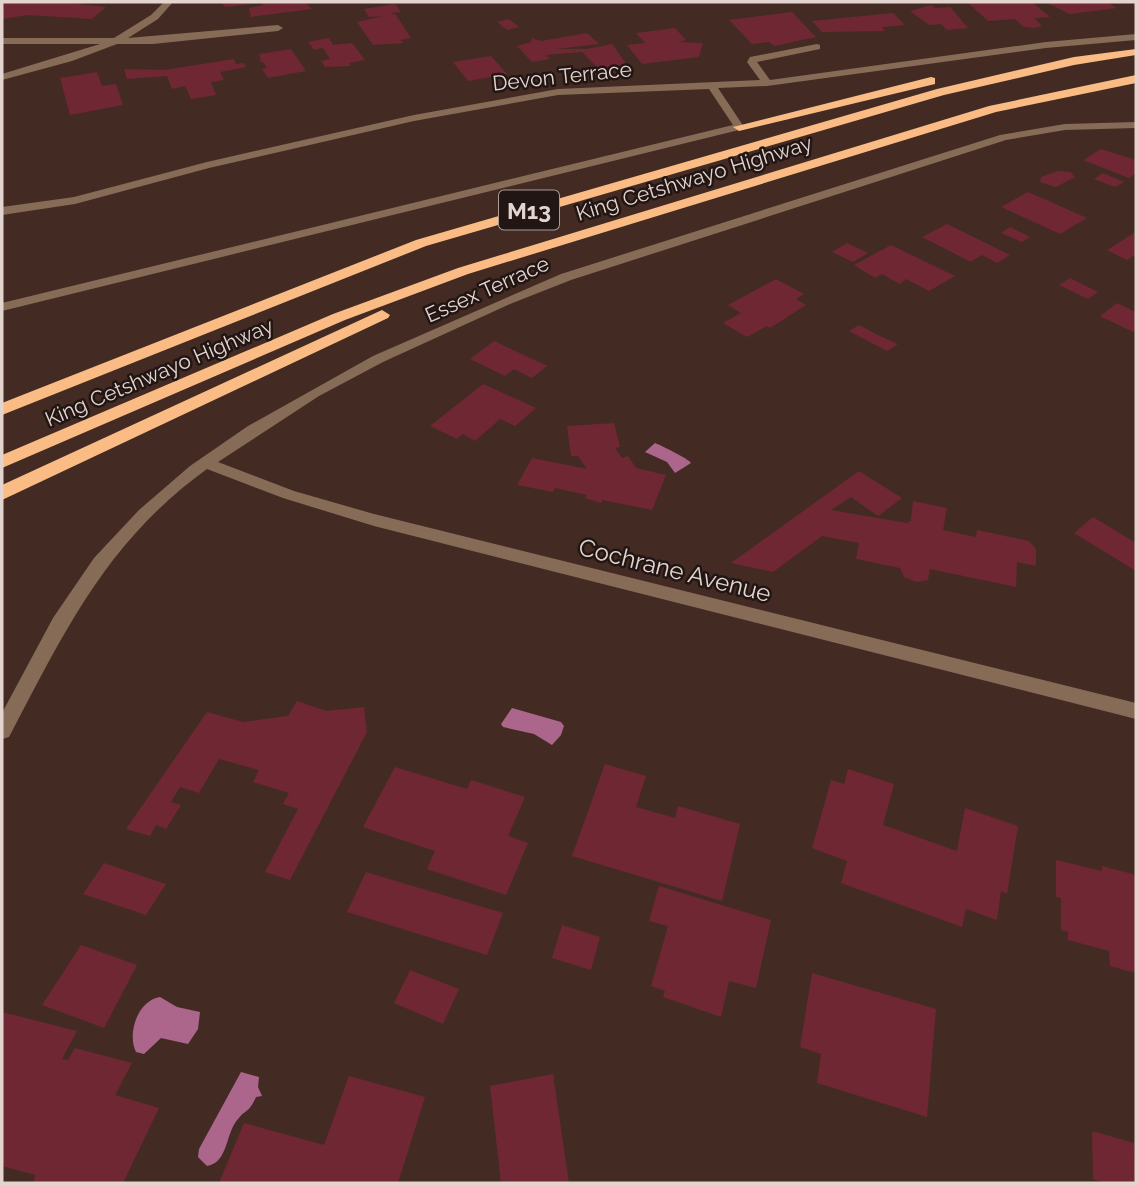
<svg xmlns="http://www.w3.org/2000/svg" width="1138" height="1185" font-family="Raleway,sans-serif">
<style>
.water{fill:#ad668b}
.building{fill:#6f2734}
.lines{fill:none;stroke-linecap:round;stroke-linejoin:round}
.minor{fill:#866c56;fill-rule:evenodd}
.highway{fill:#fabc84;fill-rule:evenodd}
.labels{text-anchor:middle;dominant-baseline:central;stroke-width:5;stroke-linejoin:round;paint-order:stroke}
.far-street-label{font-size:21px;fill:#e4d4cf;stroke:#211613}
.shield{fill:#211613;stroke:#aa9b97;stroke-width:2}
.shield-label{font-size:23px;font-weight:bold;fill:#e4d4cf}
.street-label{font-size:24px;fill:#e4d4cf;stroke:#211613}
</style>
<rect width="100%" height="100%" fill="#432b23"/>
<path class="water" d="M655,443C662,446 689,459 691,463L675,473L667,462L645,452Z
M512,708L561,722L564,726L561,735L552,745L534,734L503,727L501,724Z
M160,997L177,1007L200,1012L198,1029L188,1044L161,1038L144,1054L136,1052C127,1034 137,1001 160,997Z
M241,1072L259,1077L258,1087L262,1096L256,1097C248,1114 247,1108 238,1119C225,1133 229,1162 207,1166L198,1157L199,1149Z"/>
<path class="building" d="M4,2H60L106,7L92,19L28,15L2,19Z
M221,2H305L312,9L251,17L249,8L263,5L261,3L225,7Z
M967,2H1032L1050,17L1034,18L1042,26L1034,28L1024,27L1015,19L988,21Z
M1045,2H1107L1117,8L1070,14Z
M395,4L401,12L391,13L396,15L411,38L401,40L403,43L373,45L357,22L383,16L369,17L364,9Z
M931,5L935,8L950,7L968,28L947,30L941,24L929,25L910,11Z
M792,12L816,37L774,46L769,42L752,44L729,20Z
M893,13L905,25L882,27L885,31L822,32L812,21Z
M509,19L519,27L507,30L497,22Z
M675,28L686,40L679,42L703,43L699,57L642,64L627,45L645,43L636,33Z
M587,33L599,44L556,49H587L612,44L628,66L600,70L582,52L546,55L550,59L532,62L517,46L531,42L532,38L541,41Z
M329,38L333,45L352,43L365,60L349,63L351,66L325,67L321,61L330,59L323,48L314,50L308,42Z
M291,49L306,71L268,78L262,69L267,68L263,62L258,61L261,60L259,54Z
M491,56L507,74L468,81L453,62Z
M234,59L236,64L244,63L246,67L220,72L224,80L211,82L216,95L191,99L185,86L172,89L167,76L127,79L124,69L164,70Z
M97,72L102,86L116,84L123,105L70,115L60,78Z
M1101,149L1136,160V173L1129,178L1083,160Z
M1058,171L1070,172L1075,177L1056,187L1040,182L1041,177Z
M1103,173L1124,182L1115,187L1094,179Z
M1028,192L1087,218L1060,234L1001,207Z
M947,224L1010,255L997,263L982,255L971,262L922,237Z
M1010,227L1030,237L1022,242L1001,233Z
M1134,233L1136,254L1127,260L1107,250Z
M847,243L868,253L853,262L832,252Z
M891,245L955,276L929,291L906,279L900,284L882,274L875,278L854,265Z
M1070,278L1098,292L1088,299L1059,285Z
M776,279L804,294L796,299L806,305L770,328L767,326L747,337L723,323L741,313L728,305Z
M1117,303L1136,312V329L1133,332L1100,316Z
M859,325L880,336L898,344L887,351L849,331Z
M494,341L547,366L532,378L514,369L505,376L470,359Z
M483,384L536,408L515,426L500,419L475,441L463,434L457,439L430,426Z
M614,423L620,447L615,448L622,458L628,456L636,468L666,475L652,510L602,500L601,503L585,498L587,495L555,488L553,492L517,485L532,458L587,469L578,456H571L567,426Z
M859,471L902,498L878,516L851,497L831,510L907,523L911,521L913,501L947,508L943,530L976,537L977,530L1029,541L1036,549V566L1017,562L1016,587L930,569L928,580L916,582L904,577L900,568L856,559L859,543L822,536L773,572L731,563Z
M1093,517L1136,543V571L1074,533Z
M297,701L326,711L364,707L367,732L290,880L265,872L298,809L283,804L289,793L253,782L259,770L219,759L199,793L180,787L171,802L181,805L166,829L156,825L150,836L126,829L207,712L243,722L288,716Z
M605,764L646,776L636,807L675,818L678,806L740,824L722,901L572,856Z
M395,767L467,789L471,780L525,797L508,836L528,843L506,895L427,869L435,851L363,827Z
M848,769L894,784L883,825L957,851L965,808L1018,826L1007,894L1001,891L997,920L966,909L962,927L841,883L847,861L812,848L831,780L844,784Z
M1056,860L1102,871V866L1136,875V973L1110,966L1109,951L1068,940V932L1061,930V898L1056,897Z
M104,863L166,884L146,915L83,894Z
M366,872L503,913L487,955L347,912Z
M659,886L771,920L756,988L729,981L721,1017L663,997L665,991L651,986L668,926L649,921Z
M562,925L600,937L591,970L552,958Z
M81,945L137,965L104,1028L42,1005Z
M410,970L459,989L443,1024L394,1003Z
M812,973L936,1009L927,1117L817,1083L821,1054L800,1047Z
M2,1012L77,1031L62,1059L68,1060L75,1048L132,1063L115,1095L159,1108L123,1183H34L35,1175L2,1166Z
M553,1074L569,1183H501L490,1086Z
M349,1076L425,1097L398,1183H219L244,1123L324,1145Z
M1092,1131L1134,1143L1136,1183H1106L1093,1179Z"/>
<g class="lines">
<path class="minor" d="M164,2H173L158,19L128,38L278,25L283,28L278,31L153,44H117L72,61L2,80V74L100,44H2V38H114L151,15Z
M1136,34V40L1046,48L767,86L718,88L744,127L743,129L2,311V303L733,125L709,89L558,95L414,121L209,168L75,204L2,215V207L74,197L207,162L414,115L558,89L760,80L747,62L750,57L817,44L820,45V49L757,62L770,80L1046,42Z
M1136,122V128L1065,130L1006,140L571,280L510,304L383,362L319,396L218,462L294,491L374,514L1136,703V719L374,526L283,498L207,469C106,542 65,631 9,737L2,739V713L53,618L94,558L139,510L190,466L248,426L373,356L561,274L1000,135L1065,124Z"/>
<path class="highway" d="M1136,49V55L1074,65L944,95L426,246L2,415V403L416,240L937,89L1074,57Z
M1136,75V83L996,112L468,274L345,320L2,468V455L333,314L458,268L989,106Z
M931,77L935,78V84L739,131L733,127Z
M382,310L390,315L388,318L2,500V485Z"/>
</g>
<g class="labels">
<g class="far-street-label">
<text transform="translate(562 76) rotate(-6)">Devon Terrace</text>
<text transform="translate(694 178) rotate(-17)">King Cetshwayo Highway</text>
<text transform="translate(487 289) rotate(-24)">Essex Terrace</text>
<text transform="translate(159 372) rotate(-23)">King Cetshwayo Highway</text>
</g>
<rect class="shield" x="499" y="190.5" width="60" height="39" rx="5"/>
<g class="shield-label">
<text x="529" y="210">M13</text>
</g>
<g class="street-label">
<text transform="translate(675 570) rotate(14)">Cochrane Avenue</text>
</g>
</g>
<rect width="1138" height="1185" fill="none" stroke="#e4d4cf" stroke-width="7"/>
</svg>
